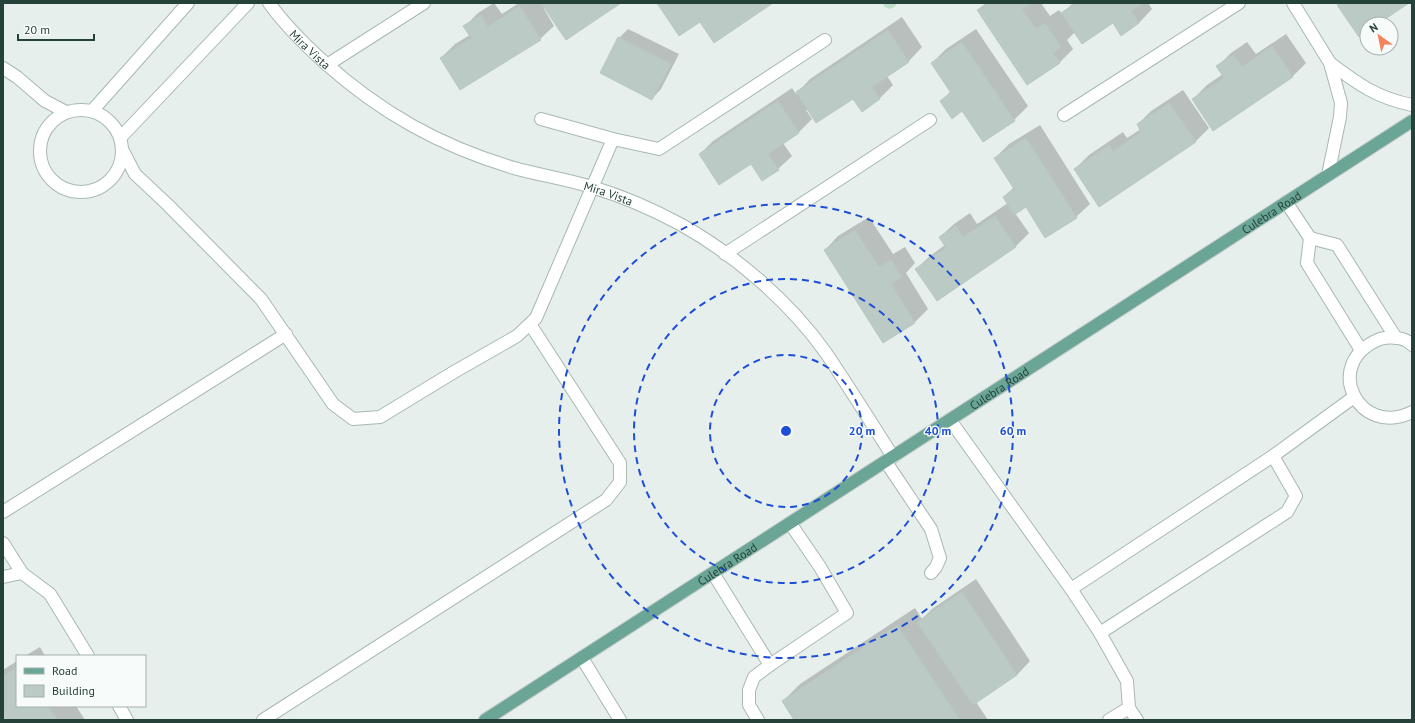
<svg xmlns="http://www.w3.org/2000/svg" width="1415" height="723" font-family="'PT Sans',sans-serif">
<style>
.green{fill:#bfe0c8}
.shadow{fill:#0003}
.building{fill:#bbcac4;stroke:#b8c9c2}
.lines{fill:none;stroke-linecap:round;stroke-linejoin:round}
.minor-casing{stroke:#a8b8b2;stroke-width:14}
.major-casing{stroke:#c2cac8;stroke-width:14}
.minor{stroke:#fff;stroke-width:12}
.major{stroke:#6aa596;stroke-width:12}
.ring{fill:none;stroke:#1d4ed8;stroke-width:2;stroke-dasharray:7 5}
.labels{text-anchor:middle;dominant-baseline:central;stroke-width:3;stroke-linejoin:round;paint-order:stroke}
.street-label{font-size:12px;fill:#24423a;stroke:#f7fbf9}
.centre{fill:#1d4ed8;stroke:#f7fbf9;stroke-width:2}
.ring-label{font-size:12px;text-anchor:middle;font-weight:bold;fill:#1d4ed8;stroke:#f7fbf9;stroke-width:3;stroke-linejoin:round;paint-order:stroke}
</style>
<rect width="100%" height="100%" fill="#e6efeb"/>
<path class="green" d="M882,3H898L894,7L890,9L885,7Z"/>
<path class="shadow" d="M494,3L502,14L519,3H619L546,8L544,9L554,26L540,39L441,58L455,44L470,35L465,26L478,13Z
M986,3H1041L1050,16L1059,10L1062,14L1073,3H1148L1152,9L1139,23L1122,34L1113,22L1075,32L1067,40L1073,49L1059,63L978,10Z
M902,17L922,47L909,61L887,76L893,85L879,99L853,97L806,110L812,119L799,132L783,143L792,156L778,169L751,162L700,154L713,141L792,88L796,94L810,79Z
M628,29L679,54L661,89L652,99L619,38Z
M976,29L1028,106L1014,120L984,141L963,110L941,101L951,91L932,63L946,49Z
M1286,34L1306,63L1292,77L1193,99L1207,85L1223,74L1218,66L1231,53L1247,42L1256,54Z
M1183,90L1209,128L1195,142L1075,169L1089,155L1123,132L1127,138L1141,129L1138,124L1151,111Z
M1040,125L1090,204L1076,217L1026,206L1015,213L1029,233L1015,247L916,269L930,256L945,245L940,237L954,224L970,213L977,224L1008,203L1004,197L1014,187L995,158L1009,144Z
M869,217L893,254L905,247L915,263L906,273L928,309L915,322L825,250L838,236Z
M976,579L1030,661L1017,675L976,702L988,720H795L783,701L800,684L915,608L922,619L932,609Z
M40,647L45,656H25Z
M17,661V706H76L85,720H3V670Z"/>
<path class="building" d="M541,3H621L566,40Z
M657,3H773L714,43L700,22L679,36Z
M988,3H1031L1022,9L1036,29L1045,23L1061,47L1053,53L1060,63L1027,85L977,10Z
M1076,3H1143L1131,11L1139,23L1121,36L1113,23L1082,44L1061,13Z
M1339,3H1409L1378,24H1367V31L1359,37L1337,5Z
M520,6L541,40L460,90L440,58L471,38L463,26L481,15L488,27Z
M888,30L909,62L872,87L880,99L862,112L853,99L816,123L796,92Z
M618,37L671,64L652,100L600,73Z
M962,42L1015,121L983,142L962,111L952,119L940,101L951,93L931,63Z
M1272,46L1293,77L1213,131L1192,99L1224,78L1216,66L1233,55L1242,67Z
M778,101L799,133L768,154L779,170L762,181L751,164L719,185L699,154Z
M1169,103L1196,142L1099,207L1074,169L1109,145L1113,151L1141,132L1137,124Z
M1026,138L1077,218L1045,238L1026,207L1014,215L1003,197L1014,189L994,158Z
M995,216L1016,247L937,301L915,269L946,248L939,237L956,226L963,237Z
M855,230L879,267L891,260L902,277L891,284L915,323L883,343L824,250Z
M962,592L1017,675L973,705L917,622Z
M897,625L960,720H794L782,701Z
M17,667V706H48L57,720H3V676Z"/>
<g class="lines">
<g class="minor-casing">
<g id="minor">
<path id="s1" d="M269,3C285,25 304,44 324,62C381,113 440,146 514,168C539,175 566,179 592,187C622,196 652,209 680,224C734,254 790,302 826,353C849,387 871,422 893,457"/>
<path d="M1293,3L1330,63L1341,103L1340,117L1328,175"/>
<path d="M1330,63C1358,84 1377,98 1412,105"/>
<path d="M327,65L424,3"/>
<path d="M3,68L17,77L45,101L66,112"/>
<circle cx="81" cy="151" r="41"/>
<path d="M92,111L188,3"/>
<path d="M1064,115L1239,3"/>
<path d="M541,119L613,139"/>
<path d="M121,137L248,3"/>
<path d="M123,151L135,174L168,205L261,299L333,404L353,419L380,417L454,372L517,336L536,318L613,139L659,149L825,40"/>
<path d="M1286,202L1310,238L1307,263L1361,350"/>
<path d="M1310,238L1337,245L1396,338"/>
<path d="M725,254L930,120"/>
<path d="M1412,345C1405,337 1390,336 1380,339C1320,363 1359,439 1412,412"/>
<path d="M950,420L1071,589L1100,633L1127,681L1129,708L1137,720"/>
<path d="M1273,456L1354,397"/>
<path d="M886,462L931,529L940,558L936,567L931,573"/>
<path d="M3,512L286,334"/>
<path d="M3,543L22,573"/>
<path d="M713,573L770,665L847,613L820,567L790,523"/>
<path d="M3,577L22,573L50,594L88,656"/>
<path d="M1071,589L1273,456L1296,496L1287,512L1100,633"/>
<path d="M582,658L620,720"/>
<path d="M119,706L127,720"/>
<path d="M263,720L606,500L620,482V463L530,324"/>
<path d="M758,720L749,705V690L754,677L770,665"/>
<path d="M1109,720L1129,708"/>
</g>
</g>
<g class="major-casing">
<g id="major">
<path id="s2" d="M485,720L1412,121"/>
</g>
</g>
<use href="#minor" class="minor"/>
<use href="#major" class="major"/>
</g>
<g class="ring">
<circle cx="786" cy="431" r="76"/>
<circle cx="786" cy="431" r="152"/>
<circle cx="786" cy="431" r="227"/>
</g>
<g class="labels">
<g class="street-label">
<text stroke="none"><textPath href="#s1" startOffset="62">Mira Vista</textPath></text>
<text stroke="none"><textPath href="#s1" startOffset="398">Mira Vista</textPath></text>
<text stroke="none"><textPath href="#s2" startOffset="936">Culebra Road</textPath></text>
<text stroke="none"><textPath href="#s2" startOffset="612">Culebra Road</textPath></text>
<text stroke="none"><textPath href="#s2" startOffset="288">Culebra Road</textPath></text>
</g>
</g>
<circle cx="786" cy="431" r="6" class="centre"/>
<g class="ring-label">
<text x="862" y="435">20 m</text>
<text x="938" y="435">40 m</text>
<text x="1013" y="435">60 m</text>
</g>
<rect width="1415" height="723" fill="none" stroke="#24423a" stroke-width="8"/>
<rect x="16" y="655" width="130" height="52" fill="#f7fbf9" stroke="#a3b1ad"/>
<rect x="24" y="668" width="20" height="6" fill="#6aa596" stroke="#a3b1ad"/>
<text x="52" y="675" font-size="12" fill="#24423a">Road</text>
<rect x="24" y="685" width="20" height="12" fill="#bbcac4" stroke="#a3b1ad"/>
<text x="52" y="695" font-size="12" fill="#24423a">Building</text>
<g transform="translate(1379 36) rotate(327)"><circle r="19" fill="#f7fbf9" stroke="#a3b1ad"/>
<path d="M0-3L7 15L0 10L-7 15Z" fill="#f4845f"/>
<text y="-6" font-size="11" font-weight="bold" text-anchor="middle" fill="#24423a">N</text>
</g>
<path d="M18 34v6h76v-6" fill="none" stroke="#24423a" stroke-width="2"/>
<text x="24" y="34" font-size="12" fill="#24423a" stroke="#f7fbf9" stroke-width="3" paint-order="stroke">20 m</text>
</svg>
